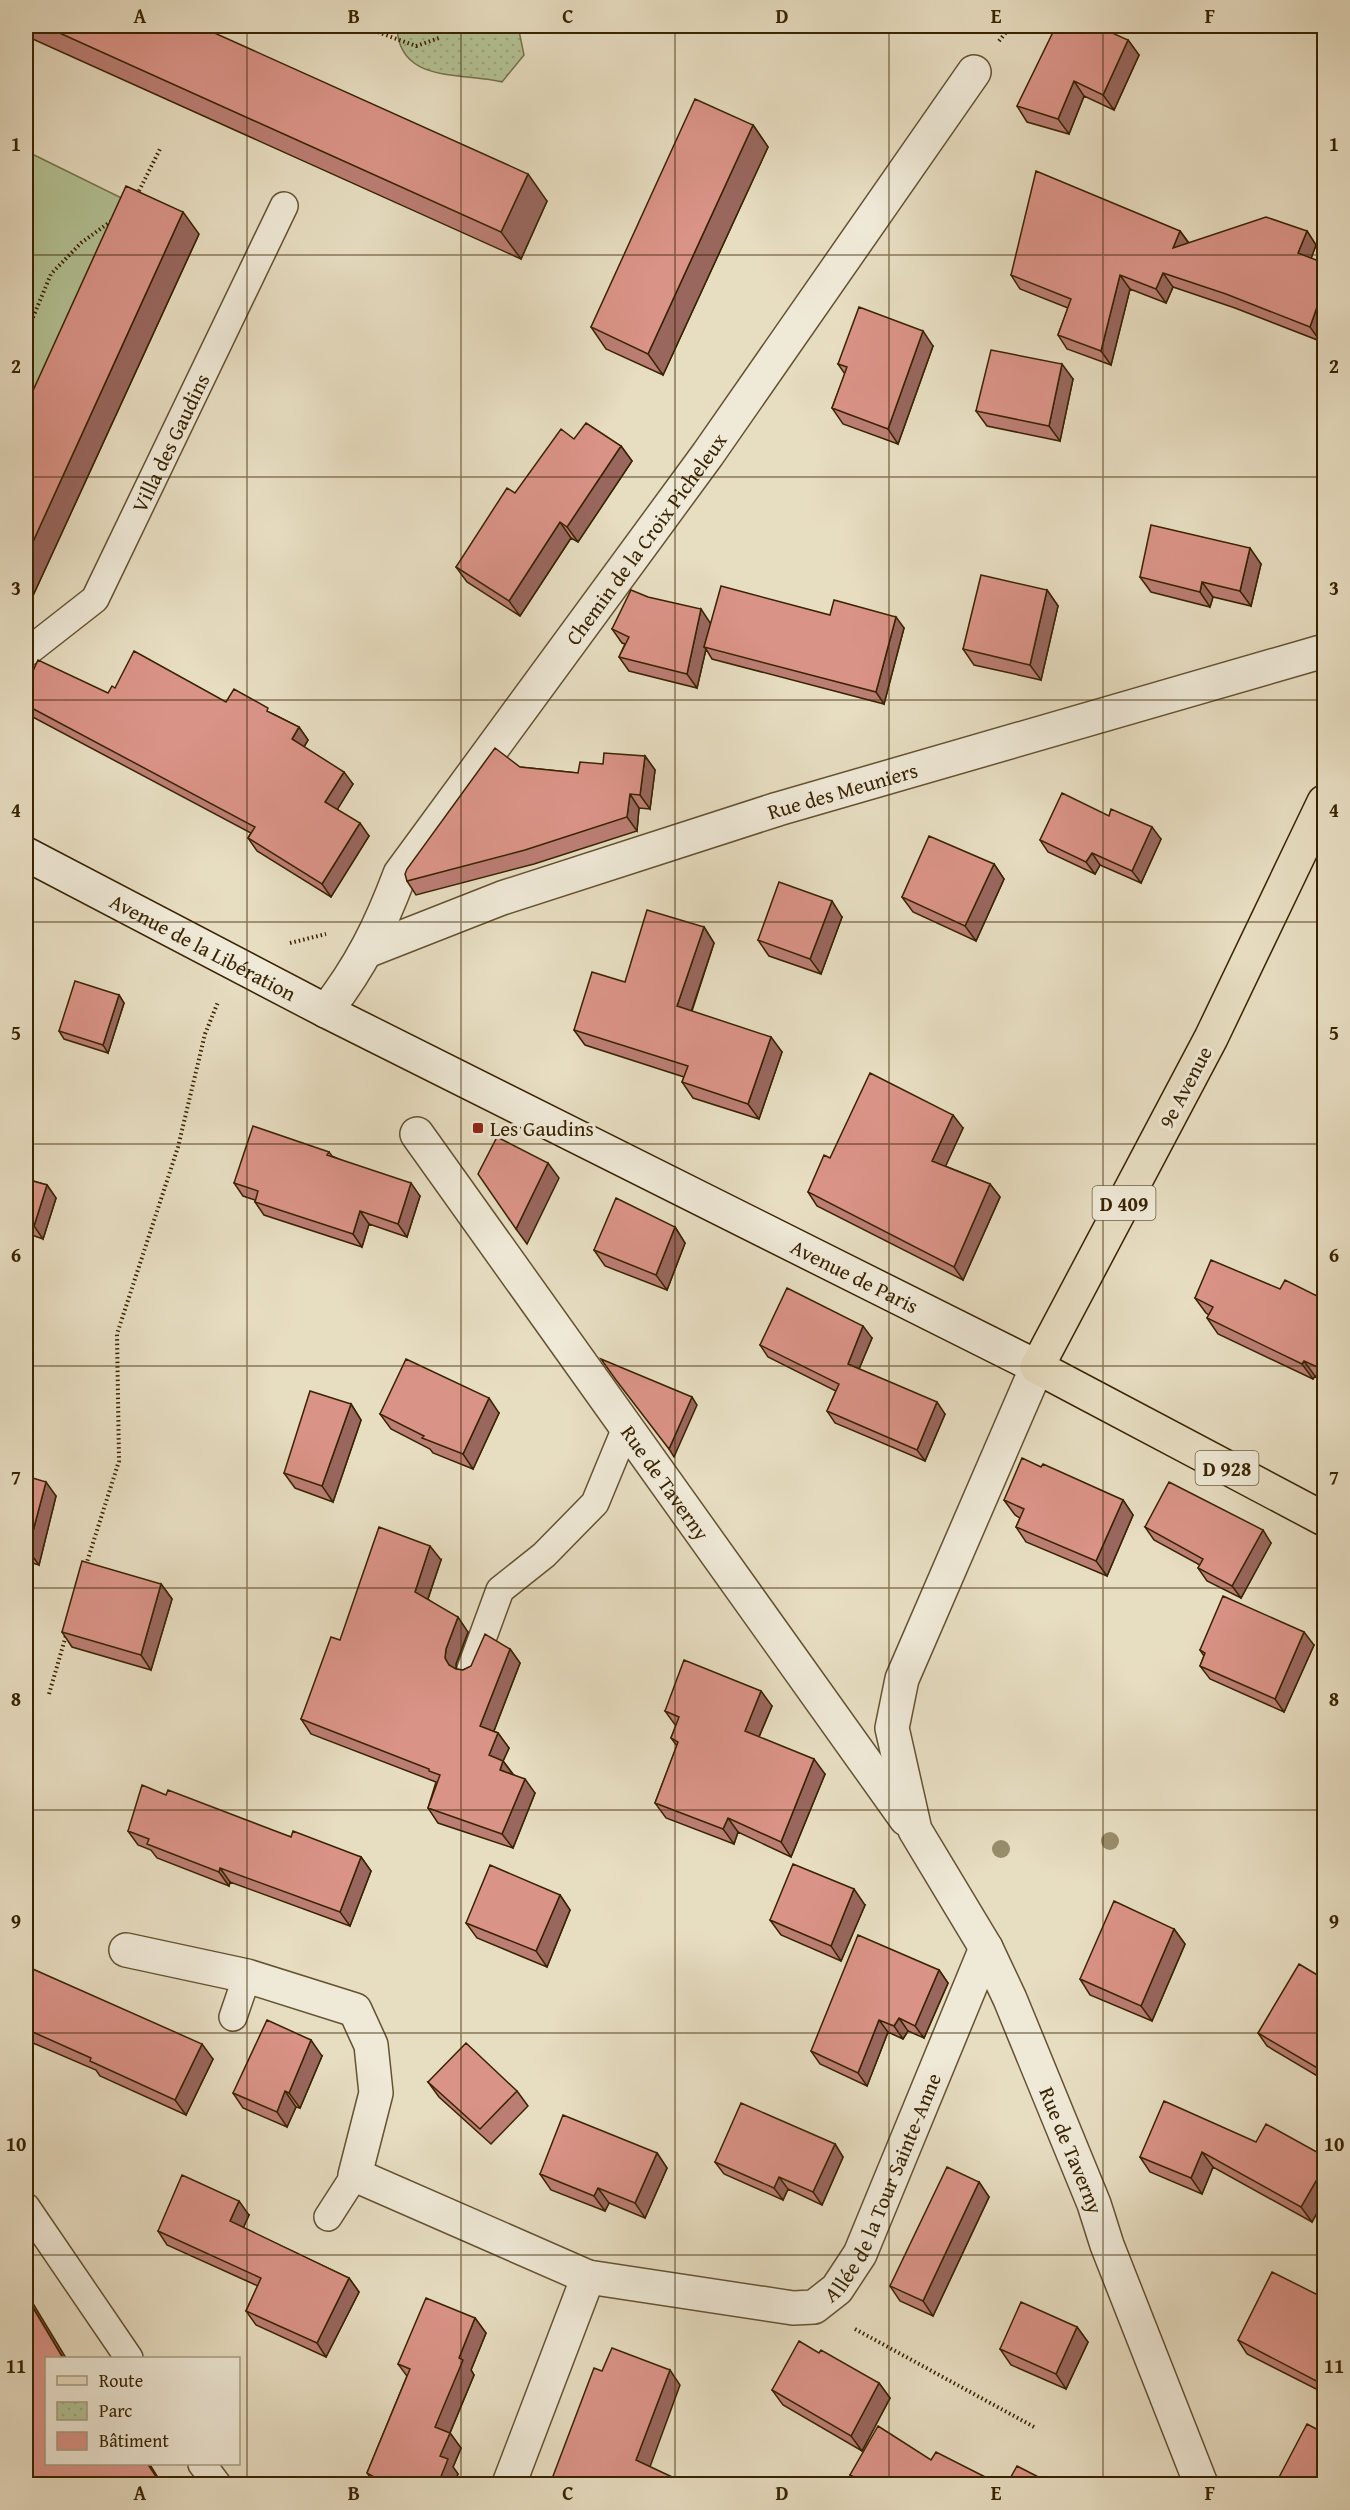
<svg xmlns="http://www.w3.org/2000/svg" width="1350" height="2510" font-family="'Gentium Book Plus',serif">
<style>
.green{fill:#b3c294;stroke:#76724a;stroke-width:1.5}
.park{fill:url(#park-dots);stroke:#76724a;stroke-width:1.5}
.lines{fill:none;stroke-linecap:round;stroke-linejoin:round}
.lane-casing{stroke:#645230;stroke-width:30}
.street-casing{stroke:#645230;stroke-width:36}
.secondary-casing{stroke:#392300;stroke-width:36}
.primary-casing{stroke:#392300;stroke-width:36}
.path{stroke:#392300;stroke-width:4;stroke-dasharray:1.5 3;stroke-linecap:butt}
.lane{stroke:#efe9d7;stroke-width:27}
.street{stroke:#efe9d7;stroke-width:33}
.secondary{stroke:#efe9d7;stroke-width:33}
.primary{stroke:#e7ddc1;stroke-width:33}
.tree{fill:#988d6b}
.wall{fill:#bb7e74;stroke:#392300;stroke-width:1.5}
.shaded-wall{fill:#99675e;stroke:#392300;stroke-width:1.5}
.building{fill:#da9387;stroke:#392300;stroke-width:1.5}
.grid{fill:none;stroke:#392300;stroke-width:1.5;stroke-opacity:0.55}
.poi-dot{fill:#8f2418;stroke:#efe9d7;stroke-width:2}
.labels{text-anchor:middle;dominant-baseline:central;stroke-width:6;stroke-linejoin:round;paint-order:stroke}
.shield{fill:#efe9d7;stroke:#705e40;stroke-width:1.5}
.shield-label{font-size:20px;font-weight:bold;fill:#392300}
.street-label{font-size:21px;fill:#392300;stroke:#efe9d7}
.poi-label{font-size:21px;fill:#392300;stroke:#efe9d7;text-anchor:start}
.neatline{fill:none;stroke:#392300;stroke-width:2}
.grid-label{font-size:20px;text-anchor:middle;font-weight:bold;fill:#392300}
</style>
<defs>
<pattern id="park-dots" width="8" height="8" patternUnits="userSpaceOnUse" patternTransform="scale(1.5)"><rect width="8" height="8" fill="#b3c294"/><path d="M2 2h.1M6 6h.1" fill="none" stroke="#9ba67e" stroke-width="1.8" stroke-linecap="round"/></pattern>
</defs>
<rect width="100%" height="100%" fill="#e7ddc1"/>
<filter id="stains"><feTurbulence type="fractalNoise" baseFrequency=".00333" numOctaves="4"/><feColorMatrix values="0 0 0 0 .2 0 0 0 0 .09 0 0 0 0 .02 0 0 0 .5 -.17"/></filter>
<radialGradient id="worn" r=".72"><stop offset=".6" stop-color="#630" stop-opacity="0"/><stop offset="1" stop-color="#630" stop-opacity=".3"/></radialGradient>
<path class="green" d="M26,151L142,208L26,452Z"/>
<path class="park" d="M397,26H518L524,55L502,82C461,72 398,84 397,26Z"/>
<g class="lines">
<g class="lane-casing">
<g id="lane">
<path id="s1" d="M26,653L95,599L284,206"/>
<path d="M471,1669L500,1590L544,1555L595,1503L626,1428"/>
<path d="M233,2017L247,1976"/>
<path d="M26,2207L129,2358"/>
<path d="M328,2217L355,2175"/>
<path d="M202,2464L217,2484"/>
</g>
</g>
<g class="street-casing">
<g id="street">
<path id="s2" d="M367,951L502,898L778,809L1324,651"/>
<path id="s3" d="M326,1011C361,966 380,927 400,874L708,454L974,72"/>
<path id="s4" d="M417,1134L906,1819"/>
<path id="s5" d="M1037,1367L902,1679L892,1728L915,1830L986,1948L1010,1999L1094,2204L1107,2245L1201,2484"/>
<path id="s6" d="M126,1950L247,1976L355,2010L371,2045L376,2093L355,2175L588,2277L793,2308L814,2307L837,2289L860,2254L986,1948"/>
<path d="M509,2484L588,2277"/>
</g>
</g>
<g class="secondary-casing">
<g id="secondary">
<path id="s7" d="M26,854L326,1011L1037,1367"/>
</g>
</g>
<g class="primary-casing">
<path id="primary" d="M1324,802L1211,1038L1037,1367L1324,1519"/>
</g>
<path class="path" d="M361,26L416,46L439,38
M999,41L1011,26
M137,195L160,149
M26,334L51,274L81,243L114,219
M290,943L326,934
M86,1565L119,1461L117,1334L178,1147L205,1034L218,1002
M49,1694L67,1632
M855,2329L1036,2428"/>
<use href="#lane" class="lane"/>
<use href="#street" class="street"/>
<use href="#secondary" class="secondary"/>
<use href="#primary" class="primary"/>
</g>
<g class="tree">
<circle cx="1110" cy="1841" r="9"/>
<circle cx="1001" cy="1849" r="9"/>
</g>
<path class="wall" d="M26,26H199L547,201L521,259L26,36Z
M1128,40L1139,55L1114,110L1084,96L1069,134L1027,122L1017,106Z
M753,125L768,147L663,375L606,349L591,327Z
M1180,231L1189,243L1307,231L1316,245L1311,258L1320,341L1235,308L1173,287L1166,303L1130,289L1111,365L1067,349L1058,335L1068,308L1020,289L1011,275Z
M199,234L31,600L26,597V406Z
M933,346L898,444L843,424L832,408L845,374L838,364Z
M1073,379L1060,441L987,426L976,411Z
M574,439L621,446L632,461L578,542L571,538L520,616L467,582L456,567L515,493Z
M1261,564L1251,606L1213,597L1210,607L1151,592L1140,577Z
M1047,590L1058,606L1041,680L974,665L963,649Z
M830,615L904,628L884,704L712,659L706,649L697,688L629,671L619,657L625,644L622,643L612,629Z
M26,686L108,693L115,688L226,702L273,714L299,727L308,740L304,747L353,784L337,809L369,836L331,897L257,851L248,838L251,833L27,714L26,711Z
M645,756L655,770L650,809L639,808L637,831L534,864L416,895L407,881L520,767L578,773L603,764Z
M1109,816L1161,839L1141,883L1100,865L1095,874L1048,852L1040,840Z
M994,864L1004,879L976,941L913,912L902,897Z
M842,917L821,974L769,956L758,940Z
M704,927L714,943L692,1011L782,1052L759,1119L693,1098L682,1082L684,1077L585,1045L574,1030L625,982Z
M119,995L124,1003L108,1053L64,1039L59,1031Z
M963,1128L945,1166L990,1184L1000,1197L963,1280L817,1206L808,1192L830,1158Z
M329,1152L332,1156L420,1196L407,1237L369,1224L362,1247L264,1215L255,1202V1200L243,1196L234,1183Z
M26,1179L47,1185L56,1198L43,1239L26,1233Z
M675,1227L685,1243L667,1290L605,1266L594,1250Z
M1324,1286V1381L1315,1376L1313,1379L1218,1334L1207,1318L1209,1315L1206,1313L1195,1298L1280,1289L1319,1297Z
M872,1338L859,1369L945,1414L925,1461L835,1423L827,1411L836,1391L768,1357L760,1345Z
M351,1404L361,1420L333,1502L295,1488L284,1473Z
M499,1413L473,1469L433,1453L430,1449L391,1429L380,1414Z
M1041,1467L1123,1500L1133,1515L1107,1576L1026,1542L1016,1527L1020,1518L1015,1515L1004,1500Z
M26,1476L56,1496L39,1565L26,1561Z
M1145,1527L1271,1543L1241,1598L1207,1581L1198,1568L1200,1565L1154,1540Z
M441,1560L428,1599L468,1632L456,1664V1669L463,1670L510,1649L520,1663L494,1731L498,1733L509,1748L503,1761L513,1774L535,1793L513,1848L438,1823L428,1808L436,1782L311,1734L301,1719L340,1640Z
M161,1584L172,1599L151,1670L72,1647L62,1632Z
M1314,1645L1284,1712L1210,1679L1200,1666L1204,1656L1200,1650Z
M772,1706L759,1737L825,1774L791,1857L738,1832L734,1844L666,1818L655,1803L677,1746L671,1738L676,1726L665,1711Z
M166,1795L291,1837L361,1857L371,1871L350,1926L230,1882L229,1886L157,1858L151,1850L138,1845L128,1831Z
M560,1895L570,1910L547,1967L477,1938L466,1923Z
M865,1905L841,1961L781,1935L770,1920Z
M1174,1929L1185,1944L1152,2021L1090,1995L1080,1979Z
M26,1966L213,2059L186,2115L100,2076L96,2070L26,2040Z
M939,1970L948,1983L924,2038L908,2031L903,2039L888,2032L867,2086L820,2064L811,2051Z
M1324,1979V2080L1267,2046L1258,2033Z
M322,2056L300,2108L296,2107L287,2127L243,2108L233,2093Z
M428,2082L517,2091L528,2106L491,2144L439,2097Z
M1256,2142L1324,2156V2200L1312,2222L1213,2167L1202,2194L1150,2172L1140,2157Z
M835,2144L843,2157L822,2205L788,2189L783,2200L724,2174L715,2162Z
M657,2153L667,2168L645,2218L609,2203L605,2211L551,2190L540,2174Z
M979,2182L989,2197L933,2316L900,2301L890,2286Z
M249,2215L243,2228L349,2278L359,2292L326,2357L256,2325L246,2311L258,2286L167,2245L158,2231Z
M26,2259L33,2270L26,2276Z
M1324,2298V2393L1247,2354L1238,2340Z
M475,2318L486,2333L471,2370L474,2375L450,2433L461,2448L453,2467L458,2474L374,2483L367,2473L407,2376L398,2364Z
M1077,2327L1088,2342L1066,2389L1011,2365L1000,2349Z
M819,2353L879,2383L890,2398L862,2451L783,2405L772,2390Z
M931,2460L999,2484H856L850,2475Z"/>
<path class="shaded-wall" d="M1128,40L1139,55L1114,110L1103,95Z
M1074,81L1084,96L1069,134L1058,119Z
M753,125L768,147L663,375L648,354Z
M528,174L547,201L521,259L501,232Z
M183,212L199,234L31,600L26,592V557Z
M1180,231L1190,245L1173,248Z
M1307,231L1316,245L1308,267L1298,253Z
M1163,273L1173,287L1166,303L1156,289Z
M1120,275L1130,289L1111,365L1101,351Z
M1324,287V329L1320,341L1310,327Z
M923,331L933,346L898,444L888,429Z
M1062,364L1073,379L1060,441L1049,426Z
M621,446L632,461L578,542L567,527Z
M560,522L571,538L520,616L509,601Z
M1250,548L1261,564L1251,606L1240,591Z
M1202,582L1213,597L1210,607L1200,592Z
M1047,590L1058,606L1041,680L1030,665Z
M701,609L711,624L704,647L706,649L697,688L687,674Z
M896,617L904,628L884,704L876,692Z
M299,727L308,740L301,752L292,739Z
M26,729L31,737L26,748Z
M645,756L655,770L650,809L640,795Z
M344,772L353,784L334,815L325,802Z
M630,794L639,808L637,831L627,817Z
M360,823L369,836L331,897L322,884Z
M1152,827L1161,839L1141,883L1132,871Z
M1092,853L1100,865L1095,874L1086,862Z
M994,864L1004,879L976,941L965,926Z
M832,901L842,917L821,974L810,959Z
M704,927L714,943L688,1021L677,1006Z
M119,995L124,1003L108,1053L103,1045Z
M771,1037L782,1052L759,1119L748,1104Z
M953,1115L963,1128L942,1174L932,1161Z
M548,1163L559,1178L527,1244L516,1229Z
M411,1183L420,1196L407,1237L398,1224Z
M990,1184L1000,1197L963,1280L954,1267Z
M47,1185L56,1198L43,1239L34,1226Z
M360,1211L369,1224L362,1247L353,1234Z
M675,1227L685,1243L667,1290L656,1275Z
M863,1326L872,1338L856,1376L848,1364Z
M1304,1361L1315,1376L1313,1379L1302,1364Z
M692,1397L697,1405L674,1457L669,1449Z
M489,1398L499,1413L473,1469L463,1454Z
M937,1402L945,1414L925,1461L917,1450Z
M351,1404L361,1420L333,1502L322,1486Z
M46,1482L56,1496L39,1565L28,1550Z
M1123,1500L1133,1515L1107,1576L1096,1561Z
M1263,1530L1271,1543L1241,1598L1232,1586Z
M430,1546L441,1560L425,1607L415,1592Z
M161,1584L172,1599L151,1670L141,1655Z
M458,1617L468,1632L456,1664V1672L449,1665L445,1658L446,1649Z
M1304,1632L1314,1645L1284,1712L1275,1699Z
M510,1649L520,1663L490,1741L480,1726Z
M761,1691L772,1706L755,1746L745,1731Z
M498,1733L509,1748L499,1770L489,1755Z
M814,1759L825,1774L791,1857L781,1842Z
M503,1761L514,1776L500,1770Z
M525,1779L535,1793L513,1848L502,1834Z
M728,1818L738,1832L734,1844L723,1829Z
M361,1857L371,1871L350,1926L340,1912Z
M220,1868L230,1882L229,1886L219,1872Z
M854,1889L865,1905L841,1961L831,1946Z
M560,1895L570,1910L547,1967L536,1951Z
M1174,1929L1185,1944L1152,2021L1141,2006Z
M939,1970L948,1983L924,2038L915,2026Z
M899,2018L908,2031L903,2039L894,2026Z
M879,2020L888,2032L867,2086L858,2073Z
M311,2040L322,2056L300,2108L289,2093Z
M202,2044L213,2059L186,2115L175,2100Z
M1324,2059V2077L1319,2069Z
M285,2091L296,2107L287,2127L277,2112Z
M835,2144L843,2157L822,2205L813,2192Z
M1202,2152L1213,2167L1202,2194L1191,2178Z
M657,2153L667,2168L645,2218L635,2203Z
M1324,2167V2200L1312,2222L1301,2207Z
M779,2177L788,2189L783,2200L774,2188Z
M979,2182L989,2197L933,2316L923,2301Z
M598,2188L609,2203L605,2211L594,2196Z
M239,2201L249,2215L240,2235L230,2221Z
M349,2278L359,2292L326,2357L317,2343Z
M26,2292L66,2358H63L26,2296Z
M475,2318L486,2333L471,2370L474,2375L446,2442L435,2427L459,2358Z
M1077,2327L1088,2342L1066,2389L1056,2374Z
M670,2370L680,2385L647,2475L636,2460Z
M879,2383L890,2398L862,2451L851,2436Z
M450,2433L461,2448L453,2467L458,2474L454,2484H438L440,2456Z
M147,2463H149L162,2484H161Z"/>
<path class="building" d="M44,26H199L528,174L501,232Z
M1056,26H1097L1128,40L1103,95L1074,81L1058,119L1017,106Z
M695,99L753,125L648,354L591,327Z
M1036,171L1180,231L1173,248L1266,217L1307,231L1298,253L1324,263V287L1310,327L1226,294L1163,273L1156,289L1120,275L1101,351L1058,335L1071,299L1011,275Z
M126,186L183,212L26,557V406Z
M859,307L923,331L888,429L832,408L847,367L838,364Z
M991,350L1062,364L1049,426L976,411Z
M586,423L621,446L567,527L560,522L509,601L456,567L507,488L515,493L561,429L574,439Z
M1151,525L1250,548L1240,591L1202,582L1200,592L1140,577Z
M981,575L1047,590L1030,665L963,649Z
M721,586L830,615L834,600L896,617L876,692L704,647Z
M631,590L648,597L701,609L687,674L619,657L629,637L612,629Z
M134,651L226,702L234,689L268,708L267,711L299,727L292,739L344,772L325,802L360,823L322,884L248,838L255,827L26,705V686L38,660L108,693L112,686L115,688Z
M495,748L520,767L578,773L580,762L603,764L604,753L645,756L640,795L630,794L627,817L525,850L407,881L405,874L407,869Z
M1062,793L1109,816L1111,809L1152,827L1132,871L1092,853L1086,862L1040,840Z
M929,836L994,864L965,926L902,897Z
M779,882L832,901L810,959L758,940Z
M647,910L704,927L677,1006L771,1037L748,1104L682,1082L688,1066L574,1030L592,972L625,982Z
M75,981L119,995L103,1045L59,1031Z
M870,1073L953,1115L932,1161L990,1184L954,1267L808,1192L824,1155L830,1158Z
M253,1126L329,1152L327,1155L411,1183L398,1224L360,1211L353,1234L255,1202L258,1191L234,1183Z
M497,1137L548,1163L516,1229L478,1174Z
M26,1179L47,1185L34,1226L26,1224Z
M616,1198L675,1227L656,1275L594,1250Z
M1211,1260L1280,1289L1285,1280L1319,1297L1324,1286V1370L1304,1361L1302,1364L1207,1318L1213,1307L1195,1298Z
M787,1288L863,1326L848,1364L937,1402L917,1450L827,1411L839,1384L760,1345Z
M406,1359L489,1398L463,1454L422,1438L424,1436L380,1414Z
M601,1359L692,1397L669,1449L616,1380Z
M310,1391L351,1404L322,1486L284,1473Z
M1022,1458L1041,1467L1043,1464L1123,1500L1096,1561L1016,1527L1024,1509L1004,1500Z
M26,1476L46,1482L28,1550L26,1549Z
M1169,1482L1263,1530L1232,1586L1198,1568L1203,1559L1145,1527Z
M379,1527L430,1546L415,1592L458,1617L446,1649L445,1658L449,1665L456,1669L463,1670L471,1666L485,1634L510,1649L480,1726L498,1733L489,1755L503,1761L500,1770L525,1779L502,1834L428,1808L440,1775L429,1771V1769L301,1719L331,1637L340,1640Z
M82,1561L161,1584L141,1655L62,1632Z
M1223,1596L1304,1632L1275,1699L1200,1666L1205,1653L1200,1650Z
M684,1660L761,1691L745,1731L814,1759L781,1842L728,1818L723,1829L655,1803L678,1742L671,1738L679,1717L665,1711Z
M142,1785L166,1795L168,1790L291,1837L293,1831L361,1857L340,1912L220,1868L219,1872L147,1844L149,1839L128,1831Z
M793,1864L854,1889L831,1946L770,1920Z
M490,1865L560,1895L536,1951L466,1923Z
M1114,1901L1174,1929L1141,2006L1080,1979Z
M858,1935L939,1970L915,2026L899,2018L894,2026L879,2020L858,2073L811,2051Z
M1299,1964L1324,1979V2059L1319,2069L1258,2033Z
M26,1966L202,2044L175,2100L90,2061L91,2058L26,2029Z
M267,2020L311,2040L289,2093L285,2091L277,2112L233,2093Z
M466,2043L517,2091L480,2129L428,2082Z
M1164,2101L1256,2142L1266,2124L1324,2156V2167L1301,2207L1202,2152L1191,2178L1140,2157Z
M741,2103L835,2144L813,2192L779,2177L774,2188L715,2162Z
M563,2115L657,2153L635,2203L598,2188L594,2196L540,2174Z
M947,2167L979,2182L923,2301L890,2286Z
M182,2175L239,2201L230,2221L349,2278L317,2343L246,2311L261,2278L158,2231Z
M1272,2272L1324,2298V2385L1238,2340Z
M26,2296L63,2358H46V2463H147L161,2484H36L26,2470Z
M426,2298L475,2318L459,2358L463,2360L435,2427L450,2433L440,2456L448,2459L438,2484H373L376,2478L367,2473L410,2369L398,2364Z
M1021,2302L1077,2327L1056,2374L1000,2349Z
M799,2341L819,2353L821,2350L879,2383L851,2436L772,2390Z
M612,2348L670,2370L636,2460L687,2484H550L594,2368L602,2371Z
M1307,2424L1324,2433V2484H1279L1276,2483Z
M878,2426L931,2460L936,2452L999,2484H868L850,2475Z
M1017,2466L1052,2484H1007Z"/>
<path class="grid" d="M247,26V2484M461,26V2484M675,26V2484M889,26V2484M1103,26V2484M26,255H1324M26,477H1324M26,700H1324M26,922H1324M26,1144H1324M26,1366H1324M26,1588H1324M26,1810H1324M26,2033H1324M26,2255H1324"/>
<rect class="poi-dot" x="472" y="1122" width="12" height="12" rx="3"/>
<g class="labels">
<g class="shield">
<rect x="1092.5" y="1186" width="63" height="34" rx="4.5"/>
<rect x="1195.5" y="1451" width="63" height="34" rx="4.5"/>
</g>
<g class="shield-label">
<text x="1124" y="1203">D 409</text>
<text x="1227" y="1468">D 928</text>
</g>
<g class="street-label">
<text stroke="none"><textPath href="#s1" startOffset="261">Villa des Gaudins</textPath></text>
<text stroke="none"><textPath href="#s3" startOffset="572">Chemin de la Croix Picheleux</textPath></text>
<text stroke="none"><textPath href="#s2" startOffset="502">Rue des Meuniers</textPath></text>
<text stroke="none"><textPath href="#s7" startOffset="200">Avenue de la Libération</textPath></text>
<text transform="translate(1185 1087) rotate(-62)">9e Avenue</text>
<text stroke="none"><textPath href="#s7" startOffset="930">Avenue de Paris</textPath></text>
<text stroke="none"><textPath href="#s4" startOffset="428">Rue de Taverny</textPath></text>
<text stroke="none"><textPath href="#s5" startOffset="852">Rue de Taverny</textPath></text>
<text stroke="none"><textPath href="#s6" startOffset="1032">Allée de la Tour Sainte-Anne</textPath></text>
</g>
<g class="poi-label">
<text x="490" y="1128">Les Gaudins</text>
</g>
</g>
<rect width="1350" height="2510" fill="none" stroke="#e7ddc1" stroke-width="66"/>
<rect x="45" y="2357" width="195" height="108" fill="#efe9d7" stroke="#a69a81" stroke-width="1.5"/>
<rect x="57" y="2376" width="30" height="9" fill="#e7ddc1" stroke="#a69a81" stroke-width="1.5"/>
<text x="99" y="2387" font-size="18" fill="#392300">Route</text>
<rect x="57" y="2402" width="30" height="18" fill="url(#park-dots)" stroke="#a69a81" stroke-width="1.5"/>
<text x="99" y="2417" font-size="18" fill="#392300">Parc</text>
<rect x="57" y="2432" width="30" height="18" fill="#da9387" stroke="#a69a81" stroke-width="1.5"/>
<text x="99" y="2447" font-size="18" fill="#392300">Bâtiment</text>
<rect x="33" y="33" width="1284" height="2444" class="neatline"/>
<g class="grid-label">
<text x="140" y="23">A</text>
<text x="354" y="23">B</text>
<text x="568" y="23">C</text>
<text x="782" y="23">D</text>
<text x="996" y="23">E</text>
<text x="1210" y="23">F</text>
<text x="16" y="151">1</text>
<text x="1334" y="151">1</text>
<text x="16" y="373">2</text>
<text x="1334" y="373">2</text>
<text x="16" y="595">3</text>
<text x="1334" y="595">3</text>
<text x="16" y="817">4</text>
<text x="1334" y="817">4</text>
<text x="16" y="1040">5</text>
<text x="1334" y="1040">5</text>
<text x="16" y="1262">6</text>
<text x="1334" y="1262">6</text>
<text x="16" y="1484">7</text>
<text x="1334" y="1484">7</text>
<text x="16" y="1706">8</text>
<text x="1334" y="1706">8</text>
<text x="16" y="1928">9</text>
<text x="1334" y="1928">9</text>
<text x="16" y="2151">10</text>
<text x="1334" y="2151">10</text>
<text x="16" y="2373">11</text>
<text x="1334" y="2373">11</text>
<text x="140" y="2500">A</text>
<text x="354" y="2500">B</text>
<text x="568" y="2500">C</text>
<text x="782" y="2500">D</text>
<text x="996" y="2500">E</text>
<text x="1210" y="2500">F</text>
</g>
<rect width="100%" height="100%" filter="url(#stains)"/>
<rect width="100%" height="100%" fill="url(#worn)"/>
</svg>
